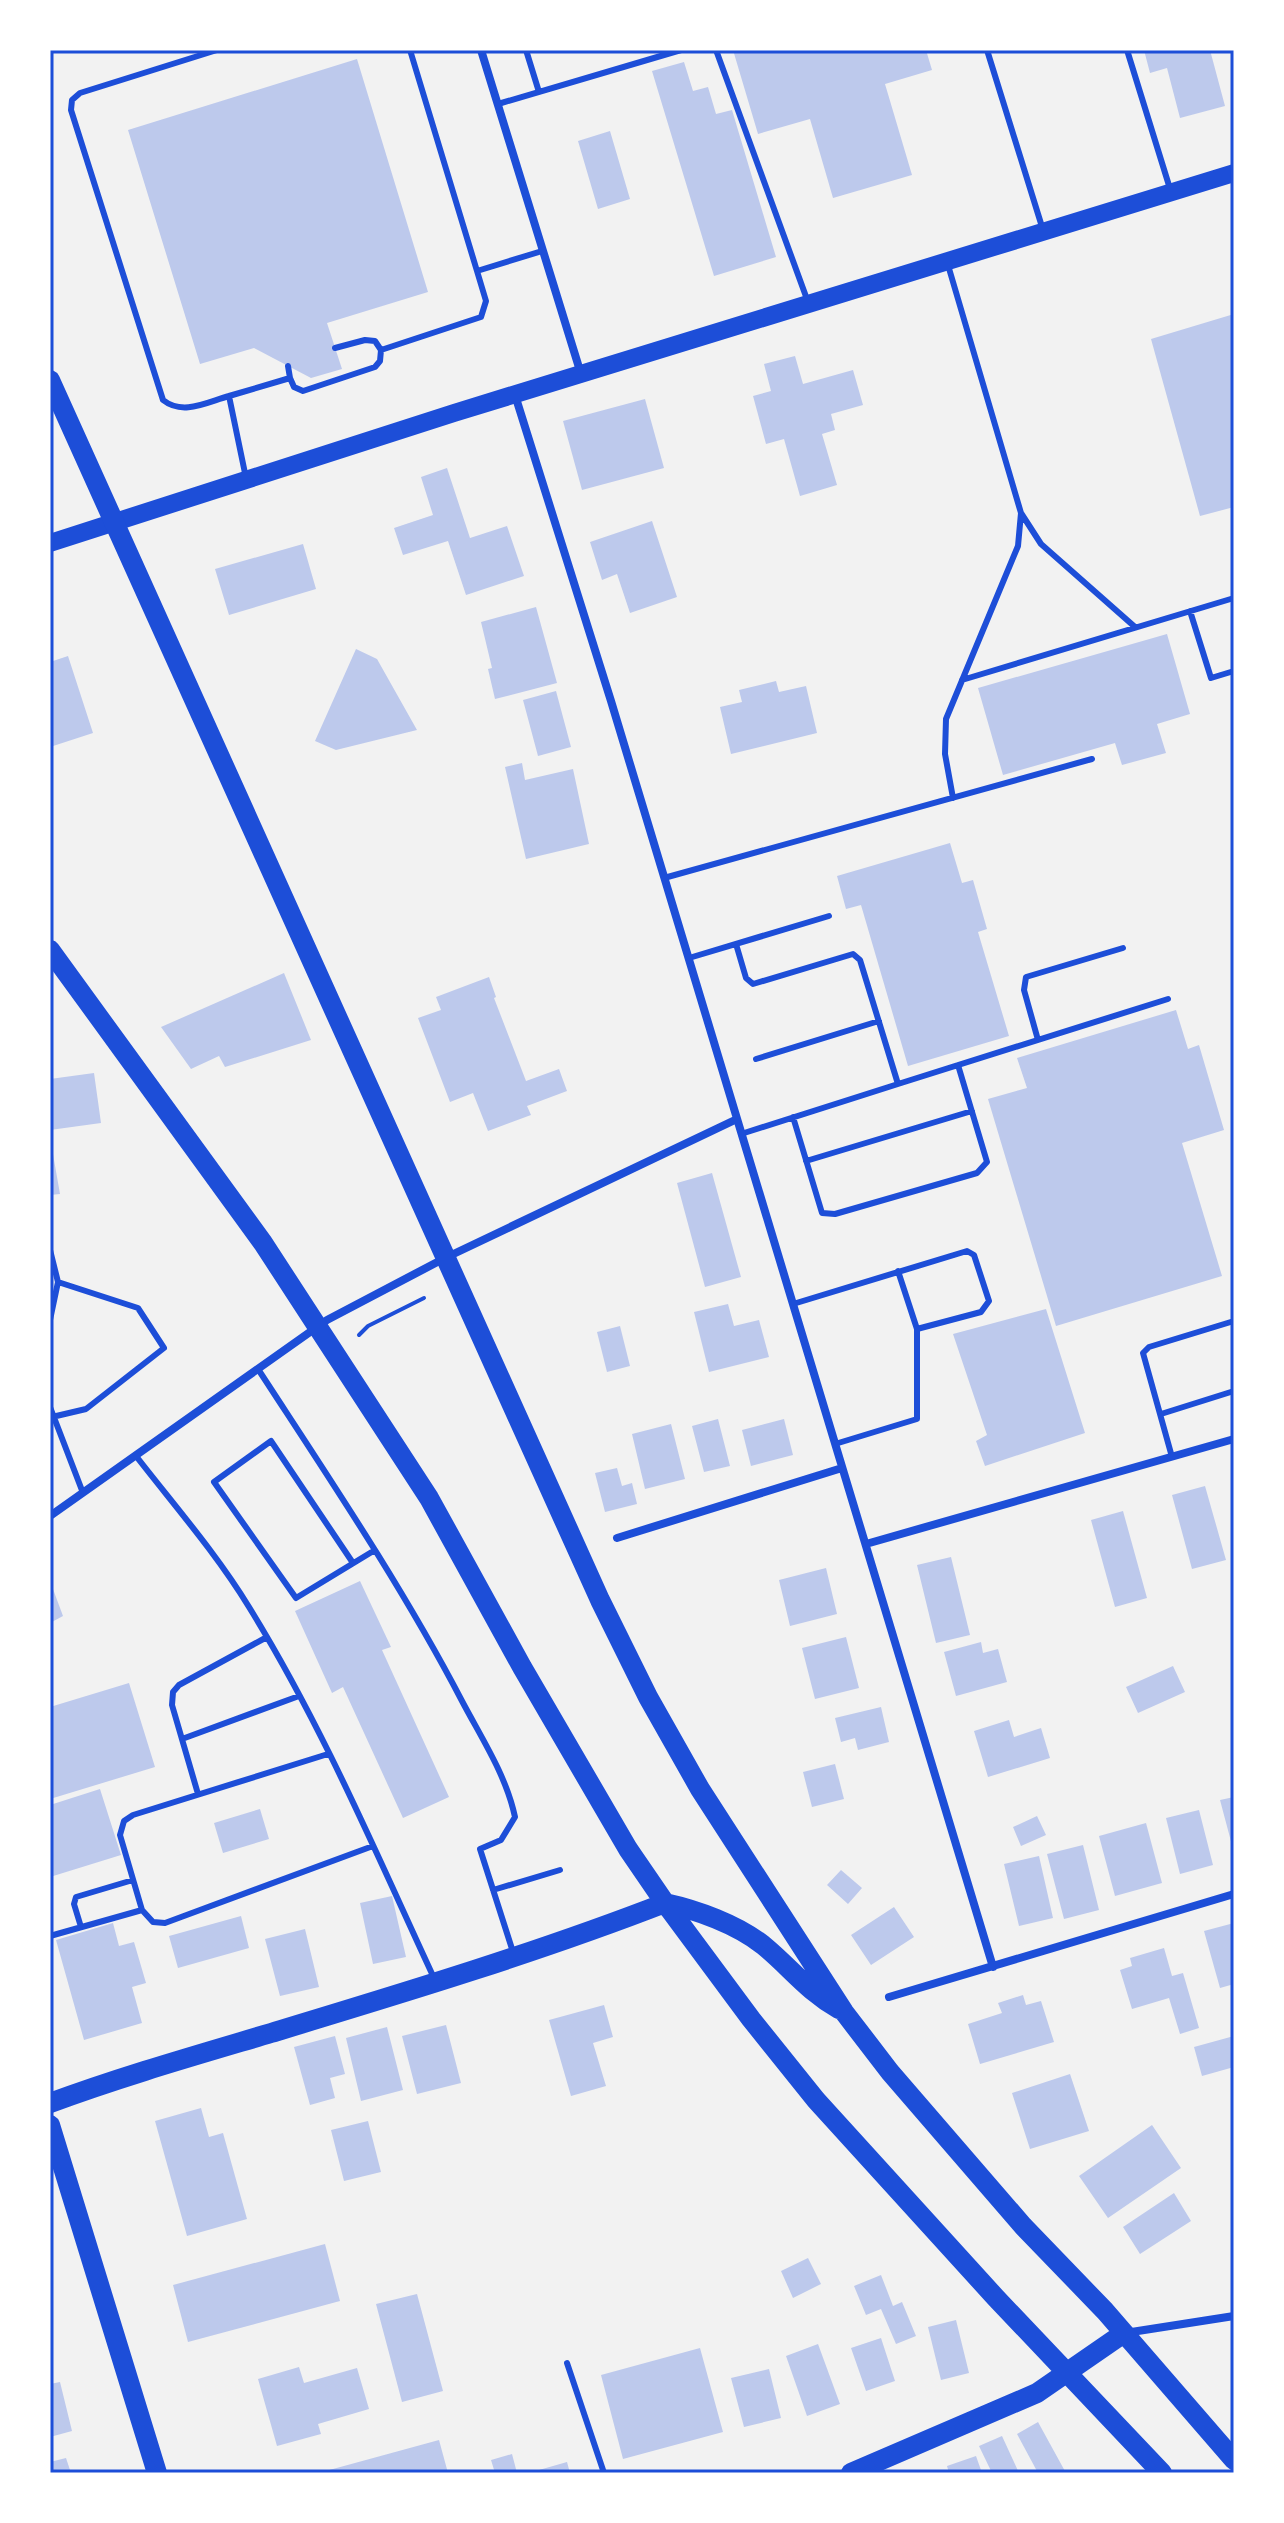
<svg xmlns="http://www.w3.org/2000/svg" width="1284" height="2523" font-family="'Noto Sans',sans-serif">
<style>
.building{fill:#bdc9ec}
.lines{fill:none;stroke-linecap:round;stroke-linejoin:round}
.path{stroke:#1d4ed8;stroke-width:4}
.service{stroke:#1d4ed8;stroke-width:6}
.minor{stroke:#1d4ed8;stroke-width:8}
.primary{stroke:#1d4ed8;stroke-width:18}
.trunk{stroke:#1d4ed8;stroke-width:20}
.neatline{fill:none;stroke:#1d4ed8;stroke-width:3}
</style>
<rect width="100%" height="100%" fill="#f2f2f2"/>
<path class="building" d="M733,50H926L932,70L885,84L912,175L833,198L810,119L758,134Z
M1144,50H1210L1225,106L1180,118L1167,68L1150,73Z
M357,59L428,292L327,323L342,369L311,378L254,348L200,364L128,130Z
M684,62L693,91L708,87L716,114L732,110L776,257L714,276L652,71Z
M610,131L630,199L598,209L578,141Z
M1234,314V507L1200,516L1151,339Z
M795,356L803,384L853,370L863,405L831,414L835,430L822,434L837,485L800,496L784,439L766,444L753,396L771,391L764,364Z
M645,399L664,468L582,490L563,421Z
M447,468L470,538L507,526L524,576L466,595L448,541L403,555L394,528L433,515L421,477Z
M652,521L677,597L630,613L617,574L602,580L590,542Z
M303,544L316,589L229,615L215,569Z
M536,607L557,683L495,699L488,669L492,668L481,622Z
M1167,634L1190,714L1157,724L1166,753L1122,765L1115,743L1003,775L978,688Z
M356,649L377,659L417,730L336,750L315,741Z
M68,656L93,733L50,747V662Z
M776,681L779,692L806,686L817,733L731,754L720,707L742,702L739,690Z
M556,691L571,747L538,756L523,700Z
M522,763L525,780L573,769L589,844L526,859L505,767Z
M950,843L962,883L973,880L987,929L978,932L1009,1036L908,1066L861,905L846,909L837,876Z
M284,973L311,1040L225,1067L219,1056L191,1069L161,1027Z
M489,977L496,997L494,998L526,1081L559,1069L567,1091L527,1106L531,1115L488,1131L473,1093L450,1102L418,1018L441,1010L436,997Z
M1176,1010L1188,1049L1199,1045L1224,1130L1182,1143L1222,1276L1056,1326L988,1099L1027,1088L1017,1058Z
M94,1073L101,1123L50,1130V1079Z
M50,1137L60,1194L50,1195Z
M712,1173L741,1277L705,1287L677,1183Z
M728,1304L734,1326L759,1320L769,1357L709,1372L694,1312Z
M1046,1309L1085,1433L985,1466L976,1441L987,1435L953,1334Z
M620,1326L630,1366L607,1372L597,1332Z
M718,1419L730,1466L704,1472L692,1426Z
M784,1419L793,1455L751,1466L742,1430Z
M671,1424L685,1479L645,1489L632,1434Z
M617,1468L622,1486L632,1483L637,1504L605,1512L595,1473Z
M1205,1486L1226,1560L1192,1569L1172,1495Z
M1123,1511L1147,1598L1115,1607L1091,1520Z
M951,1557L970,1635L936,1643L917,1565Z
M826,1568L837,1614L790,1626L779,1580Z
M50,1581L63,1616L50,1623Z
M360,1581L391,1647L382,1650L449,1797L403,1818L343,1687L332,1693L295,1611Z
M846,1637L859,1688L815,1699L802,1648Z
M981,1642L983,1653L998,1649L1007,1682L956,1696L944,1652Z
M1173,1666L1185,1692L1138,1713L1126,1687Z
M129,1683L155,1767L50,1799V1707Z
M881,1707L889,1742L858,1750L855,1738L841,1742L835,1718Z
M1009,1720L1014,1737L1041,1728L1050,1758L988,1777L974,1731Z
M835,1764L844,1799L812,1807L803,1772Z
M100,1789L121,1855L50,1877V1805Z
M1234,1797V1849H1233L1220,1800Z
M260,1809L269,1839L223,1853L214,1823Z
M1199,1810L1213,1865L1180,1874L1166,1818Z
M1037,1816L1046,1835L1021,1846L1013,1827Z
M1146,1823L1162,1883L1115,1896L1099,1836Z
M1083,1845L1099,1910L1064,1919L1047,1854Z
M1039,1856L1053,1918L1019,1926L1004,1864Z
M841,1870L862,1888L848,1904L827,1885Z
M392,1896L406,1957L373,1964L360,1903Z
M894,1907L914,1937L871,1965L851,1935Z
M241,1916L249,1948L178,1968L169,1936Z
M113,1923L119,1946L134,1942L146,1983L132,1987L142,2023L84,2040L56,1940Z
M1234,1923V1984L1220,1988L1204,1931Z
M305,1929L319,1987L280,1996L265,1939Z
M1164,1948L1172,1976L1183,1973L1199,2028L1180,2034L1169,1998L1132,2009L1120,1970L1132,1966L1130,1958Z
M1023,1995L1026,2005L1041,2001L1054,2042L980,2064L968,2024L1002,2013L998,2003Z
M604,2005L613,2037L593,2043L606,2086L571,2096L549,2020Z
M446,2025L461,2083L417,2094L402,2036Z
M387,2027L403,2090L361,2101L346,2038Z
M335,2036L345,2074L330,2078L335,2098L310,2105L294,2047Z
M1234,2036V2067L1202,2076L1194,2047Z
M1070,2074L1089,2131L1030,2149L1012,2093Z
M201,2108L209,2137L223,2133L247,2219L187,2236L155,2121Z
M368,2121L381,2172L344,2181L331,2130Z
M1152,2125L1181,2168L1108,2218L1079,2176Z
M1174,2193L1191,2221L1140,2254L1123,2227Z
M325,2244L340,2301L188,2342L173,2285Z
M808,2258L821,2284L793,2298L781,2271Z
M881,2275L893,2306L902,2302L916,2336L896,2344L881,2309L866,2315L854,2286Z
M417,2294L443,2391L402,2402L376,2304Z
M956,2320L969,2373L941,2380L928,2327Z
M881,2338L895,2381L866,2391L851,2348Z
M818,2344L840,2404L807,2416L786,2356Z
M700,2348L723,2432L623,2459L601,2375Z
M299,2367L304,2383L357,2368L369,2409L318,2424L321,2434L277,2446L258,2379Z
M769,2369L781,2418L744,2427L731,2378Z
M60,2382L72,2431L50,2437V2384Z
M1038,2422L1066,2473H1038L1017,2434Z
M1002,2436L1019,2473H992L979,2446Z
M439,2440L448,2473H322V2472Z
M512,2454L517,2473H495L491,2460Z
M976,2456L982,2473H949L947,2466Z
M66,2458L71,2473H50V2462Z
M567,2462L570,2473H532V2472Z"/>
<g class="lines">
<path class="path" d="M359,1335L368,1326L424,1298"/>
<path class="service" d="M217,50L80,93L72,100L71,110L163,400C183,416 207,402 229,396L246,478
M410,50L477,271L542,251
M526,50L539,92
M716,50L808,302
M987,50L1043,230
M1127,50L1171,192
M498,104L681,50
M948,265L1021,513L1041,544L1135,627
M381,350L481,317L486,301L477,271
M288,366L290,378
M229,396L290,378L294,387L303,391L375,367L380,361L381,350L375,341L365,340L335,348
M1190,611L1211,678L1234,671
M962,680L1234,598
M953,798L945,754L946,719L1018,546L1021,513
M664,878L1092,759
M736,944L746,978L753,984L853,954L860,960L898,1084L741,1134
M689,958L829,916
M1038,1040L1024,990L1026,977L1123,948
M756,1059L879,1021
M898,1084L1168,999
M793,1117L822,1213L835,1214L977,1173L987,1162L958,1065
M806,1161L972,1111
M50,1250L58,1282
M793,1304L967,1251L974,1255L989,1301L981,1312L917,1329L898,1271
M50,1320L58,1282L138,1308L164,1348L86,1409L52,1417
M258,1369C329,1478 402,1586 462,1701C482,1739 506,1775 515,1817L501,1840L480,1849L513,1952
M50,1407L83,1493
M1161,1414L1234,1391
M835,1444L917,1419V1329
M136,1456C174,1505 216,1553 249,1607C322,1725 376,1853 434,1978
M1172,1457L1143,1353L1149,1347L1234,1321
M353,1563L271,1441L214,1482L296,1598L375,1550
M182,1739L299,1696
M328,1754L133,1815L124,1821L120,1835L142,1910L153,1922L165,1923L373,1846
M198,1794L172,1705L173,1692L179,1685L267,1637
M493,1890L560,1870
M81,1927L74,1904L76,1897L133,1880
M50,1936L142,1910
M567,2363L604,2473"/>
<path class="minor" d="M481,50L581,374
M515,395L611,701L993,1967
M50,1516L327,1320L445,1258L737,1119
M617,1538L842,1468
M866,1544L1234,1439
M889,1997L1234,1894
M1125,2333L1234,2316"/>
<path class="primary" d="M50,543L454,413L1234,173"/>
<path class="trunk" d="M50,380L600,1600L648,1697L700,1789L844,2012L890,2072L1023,2226L1105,2311L1234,2460
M50,950L263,1243L429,1498L522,1667L628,1849L665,1903L751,2019L816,2100L996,2298L1162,2473
M665,1903C697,1910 736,1924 763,1945C791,1968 806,1990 839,2009
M50,2103C123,2076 197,2055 271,2033C403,1993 536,1953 665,1903
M50,2125L157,2473
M851,2473L1037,2393L1124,2333"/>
</g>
<rect width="1284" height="2523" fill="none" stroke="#ffffff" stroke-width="104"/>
<rect x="52" y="52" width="1180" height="2419" class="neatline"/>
</svg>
